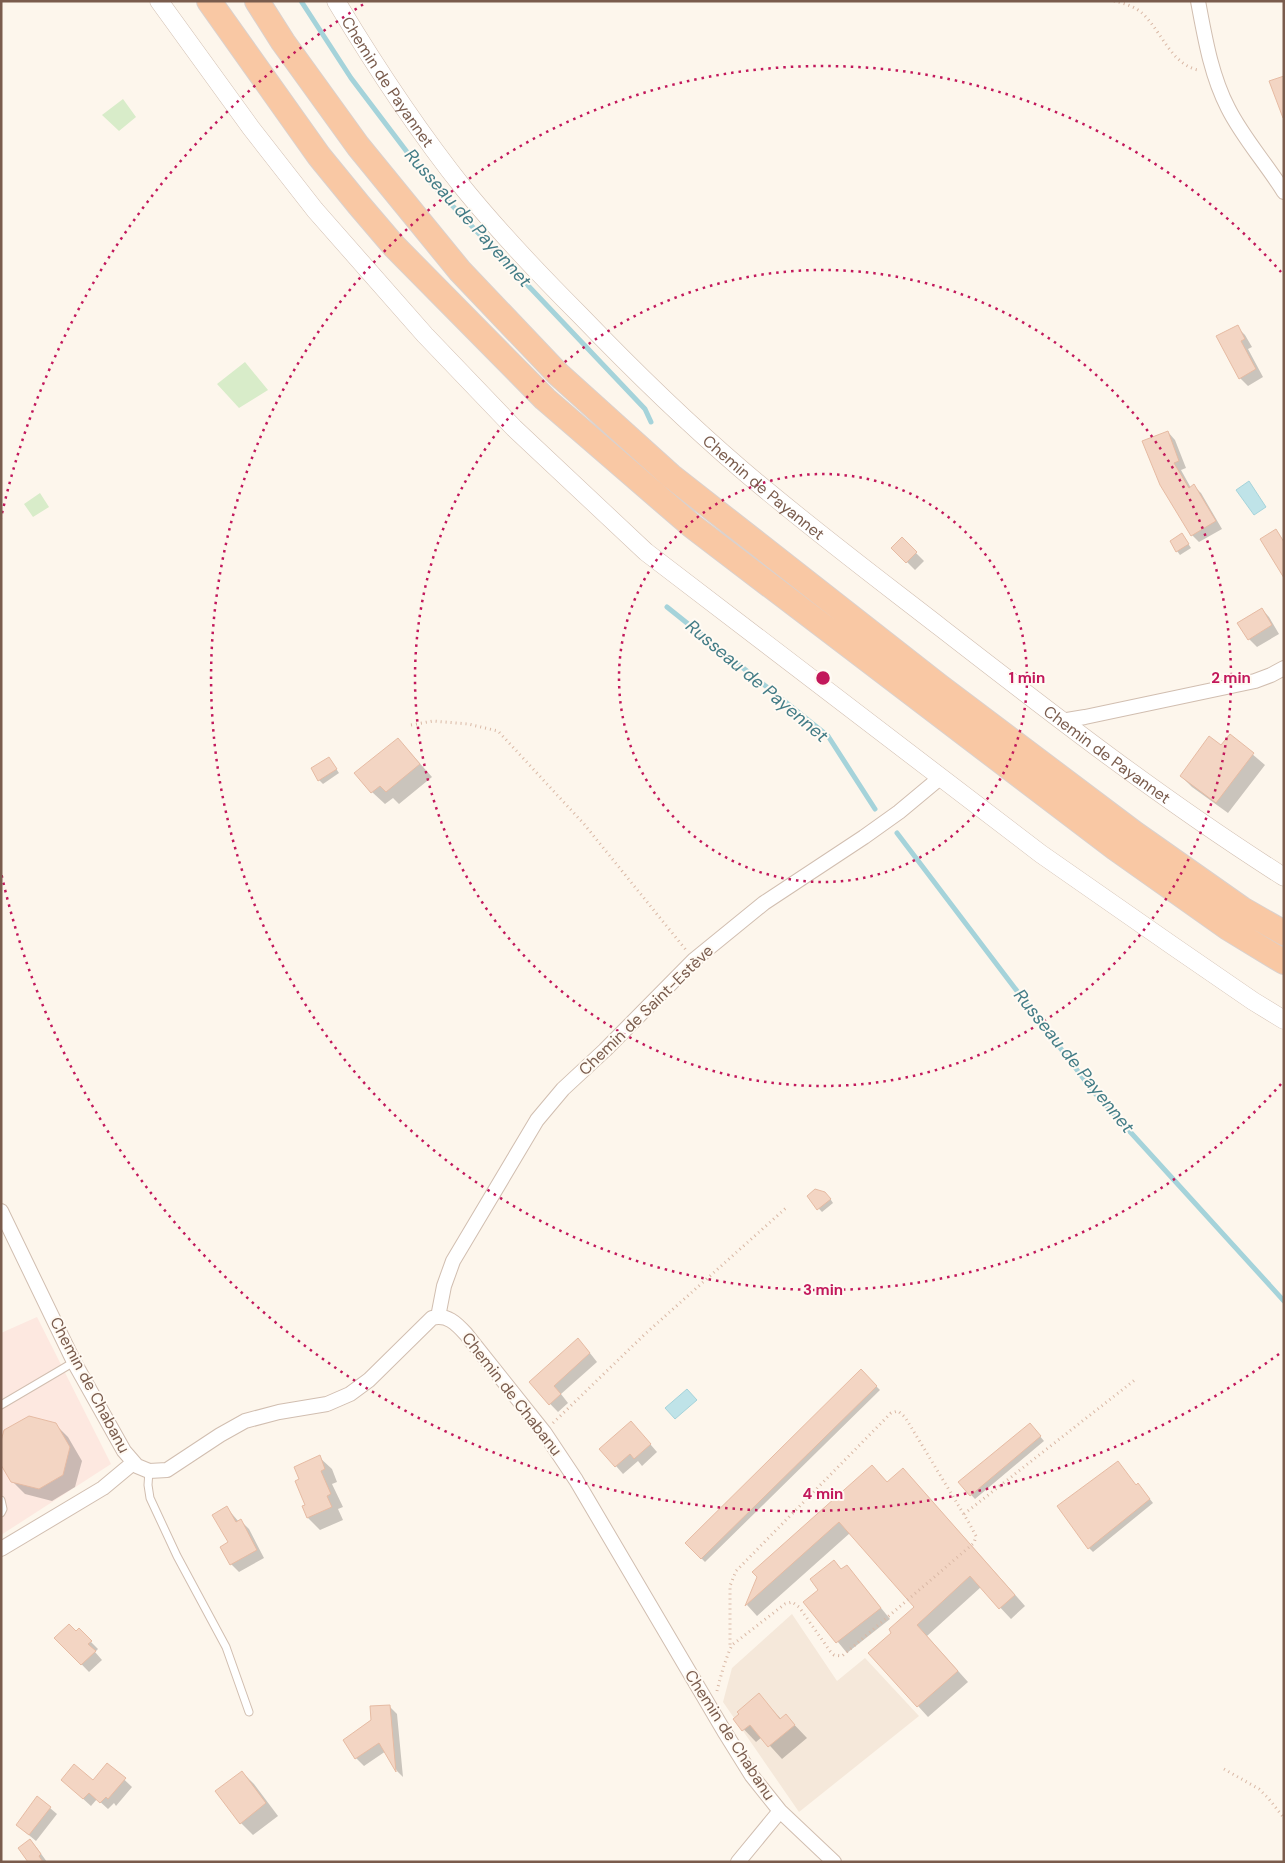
<svg xmlns="http://www.w3.org/2000/svg" width="1285" height="1863" font-family="'DM Sans',sans-serif">
<style>
.residential{fill:#f5e8da}
.commercial{fill:#fde8e0}
.green{fill:#d8ecc9}
.water{fill:#bfe3e8;stroke:#a5d3da}
.shadow{fill:#0003}
.lines{fill:none;stroke-linecap:round;stroke-linejoin:round}
.stream{stroke:#a5d3da;stroke-width:5}
.building{fill:#f3d5c3;stroke:#e6bba3}
.service-casing{stroke:#d1beb0;stroke-width:9}
.minor-casing{stroke:#d1beb0;stroke-width:16}
.tertiary-casing{stroke:#d1beb0;stroke-width:19}
.trunk-casing{stroke:#dad1cd;stroke-width:26}
.path{stroke:#d9b8a5;stroke-width:3;stroke-dasharray:1 4;stroke-linecap:butt}
.service{stroke:#fff;stroke-width:7}
.minor{stroke:#fff;stroke-width:14}
.tertiary{stroke:#fff;stroke-width:18}
.trunk{stroke:#f9c8a4;stroke-width:24}
.ring{fill:none;stroke:#c2185b;stroke-width:2.5;stroke-dasharray:2.5 5}
.labels{text-anchor:middle;dominant-baseline:central;stroke-width:4;stroke-linejoin:round;paint-order:stroke}
.street-label{font-size:16px;fill:#7a5c4d;stroke:#fffaf3}
.water-label{font-size:18px;font-style:italic;fill:#437c86;stroke:#fffaf3}
.centre{fill:#c2185b;stroke:#fffaf3;stroke-width:2.5}
.ring-label{font-size:15px;text-anchor:middle;font-weight:bold;fill:#c2185b;stroke:#fffaf3;stroke-width:4;stroke-linejoin:round;paint-order:stroke}
</style>
<rect width="100%" height="100%" fill="#fdf6ec"/>
<path class="residential" d="M792,1614L837,1681L865,1658L919,1716L799,1812L723,1702L732,1668Z"/>
<path class="commercial" d="M37,1317L111,1464L1,1535V1333Z"/>
<path class="green" d="M123,99L136,117L119,131L102,115Z
M245,362L268,390L239,408L217,384Z
M40,493L49,507L33,517L24,504Z"/>
<path class="water" d="M1249,481L1266,507L1254,515L1236,490Z
M687,1389L697,1400L675,1419L665,1408Z"/>
<path class="shadow" d="M1237,327L1245,335L1252,347L1248,349L1263,377L1248,386L1240,378Z
M1168,432L1175,440L1186,468L1181,470L1191,488L1194,486L1201,493L1222,529L1199,542L1192,535L1161,484Z
M902,539L924,561L915,570L893,548Z
M1185,539L1191,548L1180,555L1177,551Z
M1262,609L1269,617L1279,634L1257,647L1249,639Z
M1230,735L1265,765L1228,813L1192,787L1181,776L1222,747Z
M398,739L432,777L399,804L393,798L385,804L372,792Z
M329,758L339,773L323,784L319,780Z
M808,1197H829L833,1203L822,1212Z
M586,1348L597,1362L561,1394L568,1403L558,1412L530,1383Z
M861,1371L880,1390L705,1562L686,1543Z
M55,1424L68,1437L82,1461L75,1487L52,1501L25,1494L12,1481Z
M1033,1428L1044,1441L975,1499L960,1483Z
M638,1430L657,1452L642,1466L638,1461L623,1474L616,1466Z
M319,1457L332,1469L337,1482L332,1484L343,1507L338,1509L343,1520L320,1530L308,1518L304,1507L307,1505Z
M914,1481L1025,1606L1011,1619L981,1587L927,1636L968,1682L928,1717L918,1706L893,1633L915,1607L850,1533L757,1616L747,1605L758,1577L888,1483Z
M1136,1487L1142,1489L1153,1503L1093,1552L1089,1548Z
M227,1508L239,1522L241,1521L249,1529L264,1558L239,1572L231,1564L221,1547L229,1542Z
M847,1566L890,1619L847,1653L805,1602Z
M79,1630L98,1649L95,1652L102,1660L89,1672L56,1638L76,1633Z
M759,1695L781,1719L786,1716L807,1738L782,1759L762,1737L756,1742L735,1720Z
M389,1706L397,1714L403,1777L397,1771L386,1751L364,1766L356,1758L344,1741Z
M108,1764L132,1787L116,1806L114,1803L108,1809L97,1799L91,1806L70,1787L93,1782Z
M242,1772L254,1784L278,1816L253,1835L241,1823Z
M50,1808L57,1814L36,1841L24,1831Z
M30,1840L37,1848L47,1862H29Z"/>
<g class="lines">
<path class="stream" d="M301,1L351,78L429,181L645,409L651,422
M667,607L828,736L875,809
M897,833L1093,1091L1284,1301"/>
</g>
<path class="building" d="M1284,76V117L1283,118L1269,81Z
M1238,325L1245,339L1241,341L1256,369L1239,379L1216,336Z
M1168,431L1179,461L1174,463L1189,488L1194,484L1216,521L1191,536L1160,485L1142,441Z
M1276,529L1284,542V578L1260,539Z
M1182,533L1189,544L1176,552L1170,541Z
M902,537L917,552L906,563L891,548Z
M1262,608L1272,625L1248,640L1237,623Z
M1230,734L1254,753L1216,803L1180,776L1209,736L1221,745Z
M398,738L420,764L386,792L380,786L371,793L354,773Z
M329,757L337,769L318,781L311,768Z
M815,1189L825,1192L831,1199L817,1210L807,1196Z
M578,1338L590,1353L554,1386L561,1394L549,1405L529,1382Z
M861,1369L877,1386L701,1559L685,1543Z
M29,1416L56,1423L70,1447L63,1475L39,1489L11,1482L1,1465V1441L4,1430Z
M631,1421L651,1444L634,1459L630,1454L615,1467L599,1449Z
M1030,1423L1041,1436L970,1496L958,1482Z
M320,1455L325,1469L321,1471L331,1494L327,1496L332,1507L307,1518L302,1506L305,1505L295,1481L299,1479L294,1467Z
M1118,1461L1136,1485L1138,1483L1150,1499L1088,1549L1057,1506Z
M872,1465L887,1482L903,1468L1015,1595L999,1609L970,1576L917,1625L958,1671L917,1707L868,1653L891,1633L889,1629L914,1607L839,1522L745,1606L757,1577L752,1572Z
M227,1506L236,1522L241,1519L257,1550L230,1565L220,1547L228,1542L212,1515Z
M834,1560L841,1569L847,1565L881,1608L836,1643L803,1602L818,1590L810,1579Z
M69,1624L76,1631L79,1628L92,1641L88,1644L96,1651L81,1665L54,1638Z
M759,1693L780,1719L786,1714L795,1725L768,1747L750,1725L742,1731L733,1719L739,1714L737,1712Z
M390,1705L396,1772L379,1743L355,1759L343,1740L371,1720L370,1706Z
M107,1763L126,1778L108,1799L106,1797L100,1803L89,1793L83,1799L61,1780L74,1764L93,1780Z
M242,1771L266,1803L240,1824L215,1791Z
M37,1796L51,1807L29,1835L16,1825Z
M30,1839L41,1854L39,1856L43,1862H28L18,1848Z"/>
<g class="lines">
<g class="service-casing">
<path id="service" d="M1,1405L74,1362
M149,1471L148,1485L150,1498L177,1556L226,1647L249,1712
M1,1500L3,1509L1,1513"/>
</g>
<g class="minor-casing">
<path id="minor" d="M1198,1C1205,38 1211,75 1228,108C1243,138 1266,163 1284,192
M1061,721L1085,717L1255,681L1271,675L1284,668
M1,1211L74,1362L124,1451L137,1466L149,1471L167,1470L220,1435L245,1421L279,1412L327,1404L350,1394L369,1380L432,1318C447,1314 456,1323 466,1334L544,1432L576,1480L724,1731L752,1776L780,1811L834,1862
M438,1317L444,1286L453,1261L537,1120L563,1089L605,1050L694,960L764,903L864,837L899,812L941,777
M1,1549L103,1488L133,1463
M738,1862L780,1811"/>
</g>
<g class="tertiary-casing">
<g id="tertiary">
<path d="M159,1L251,128L315,210L425,335L514,428L646,552L1041,854L1173,946L1253,1001L1284,1020"/>
<path id="s1" d="M336,1C375,66 417,130 465,190C501,234 540,275 580,315C631,368 684,420 741,469C805,524 873,575 940,627C1052,714 1164,801 1284,877"/>
</g>
</g>
<g class="trunk-casing">
<path id="trunk" d="M209,1L319,156L359,205L394,246L545,399L692,526L1115,848L1228,928L1284,962
M257,1L283,42L358,146L460,271L558,374L671,476L939,686L1134,833L1242,909L1284,933"/>
</g>
<path class="path" d="M1114,1C1124,3 1136,7 1143,14C1162,32 1171,64 1198,70
M411,725L433,721L468,724L498,731L584,824L686,950
M553,1423L644,1335L786,1208
M964,1514L1136,1379
M717,1691C721,1675 725,1660 732,1645L785,1604L792,1602L799,1607L830,1651L834,1655L842,1656L974,1543L976,1536L969,1523L905,1417L898,1411L891,1413L736,1571L730,1586V1648
M1224,1769L1259,1789L1269,1799L1284,1818"/>
<use href="#service" class="service"/>
<use href="#minor" class="minor"/>
<use href="#tertiary" class="tertiary"/>
<use href="#trunk" class="trunk"/>
</g>
<g class="ring">
<circle cx="823" cy="678" r="204"/>
<circle cx="823" cy="678" r="408"/>
<path d="M1281 1084A612 612 0 1 1 1281 272"/>
<path d="M1279 1354A816 816 0 1 1 367 2"/>
</g>
<g class="labels">
<g class="street-label">
<text stroke="none"><textPath href="#s1" startOffset="96">Chemin de Payannet</textPath></text>
<text stroke="none"><textPath href="#s1" startOffset="651">Chemin de Payannet</textPath></text>
<text stroke="none"><textPath href="#s1" startOffset="1086">Chemin de Payannet</textPath></text>
<text transform="translate(646 1010) rotate(-44)">Chemin de Saint-Estève</text>
<text transform="translate(90 1385) rotate(62)">Chemin de Chabanu</text>
<text transform="translate(512 1394) rotate(52)">Chemin de Chabanu</text>
<text transform="translate(730 1735) rotate(57)">Chemin de Chabanu</text>
</g>
<g class="water-label">
<text transform="translate(468 218) rotate(48)">Russeau de Payennet</text>
<text transform="translate(757 681) rotate(40)">Russeau de Payennet</text>
<text transform="translate(1074 1061) rotate(51)">Russeau de Payennet</text>
</g>
</g>
<circle cx="823" cy="678" r="8" class="centre"/>
<g class="ring-label">
<text x="1027" y="683">1 min</text>
<text x="1231" y="683">2 min</text>
<text x="823" y="1295">3 min</text>
<text x="823" y="1499">4 min</text>
</g>
<rect width="1285" height="1863" fill="none" stroke="#7a5c4d" stroke-width="5"/>
</svg>
